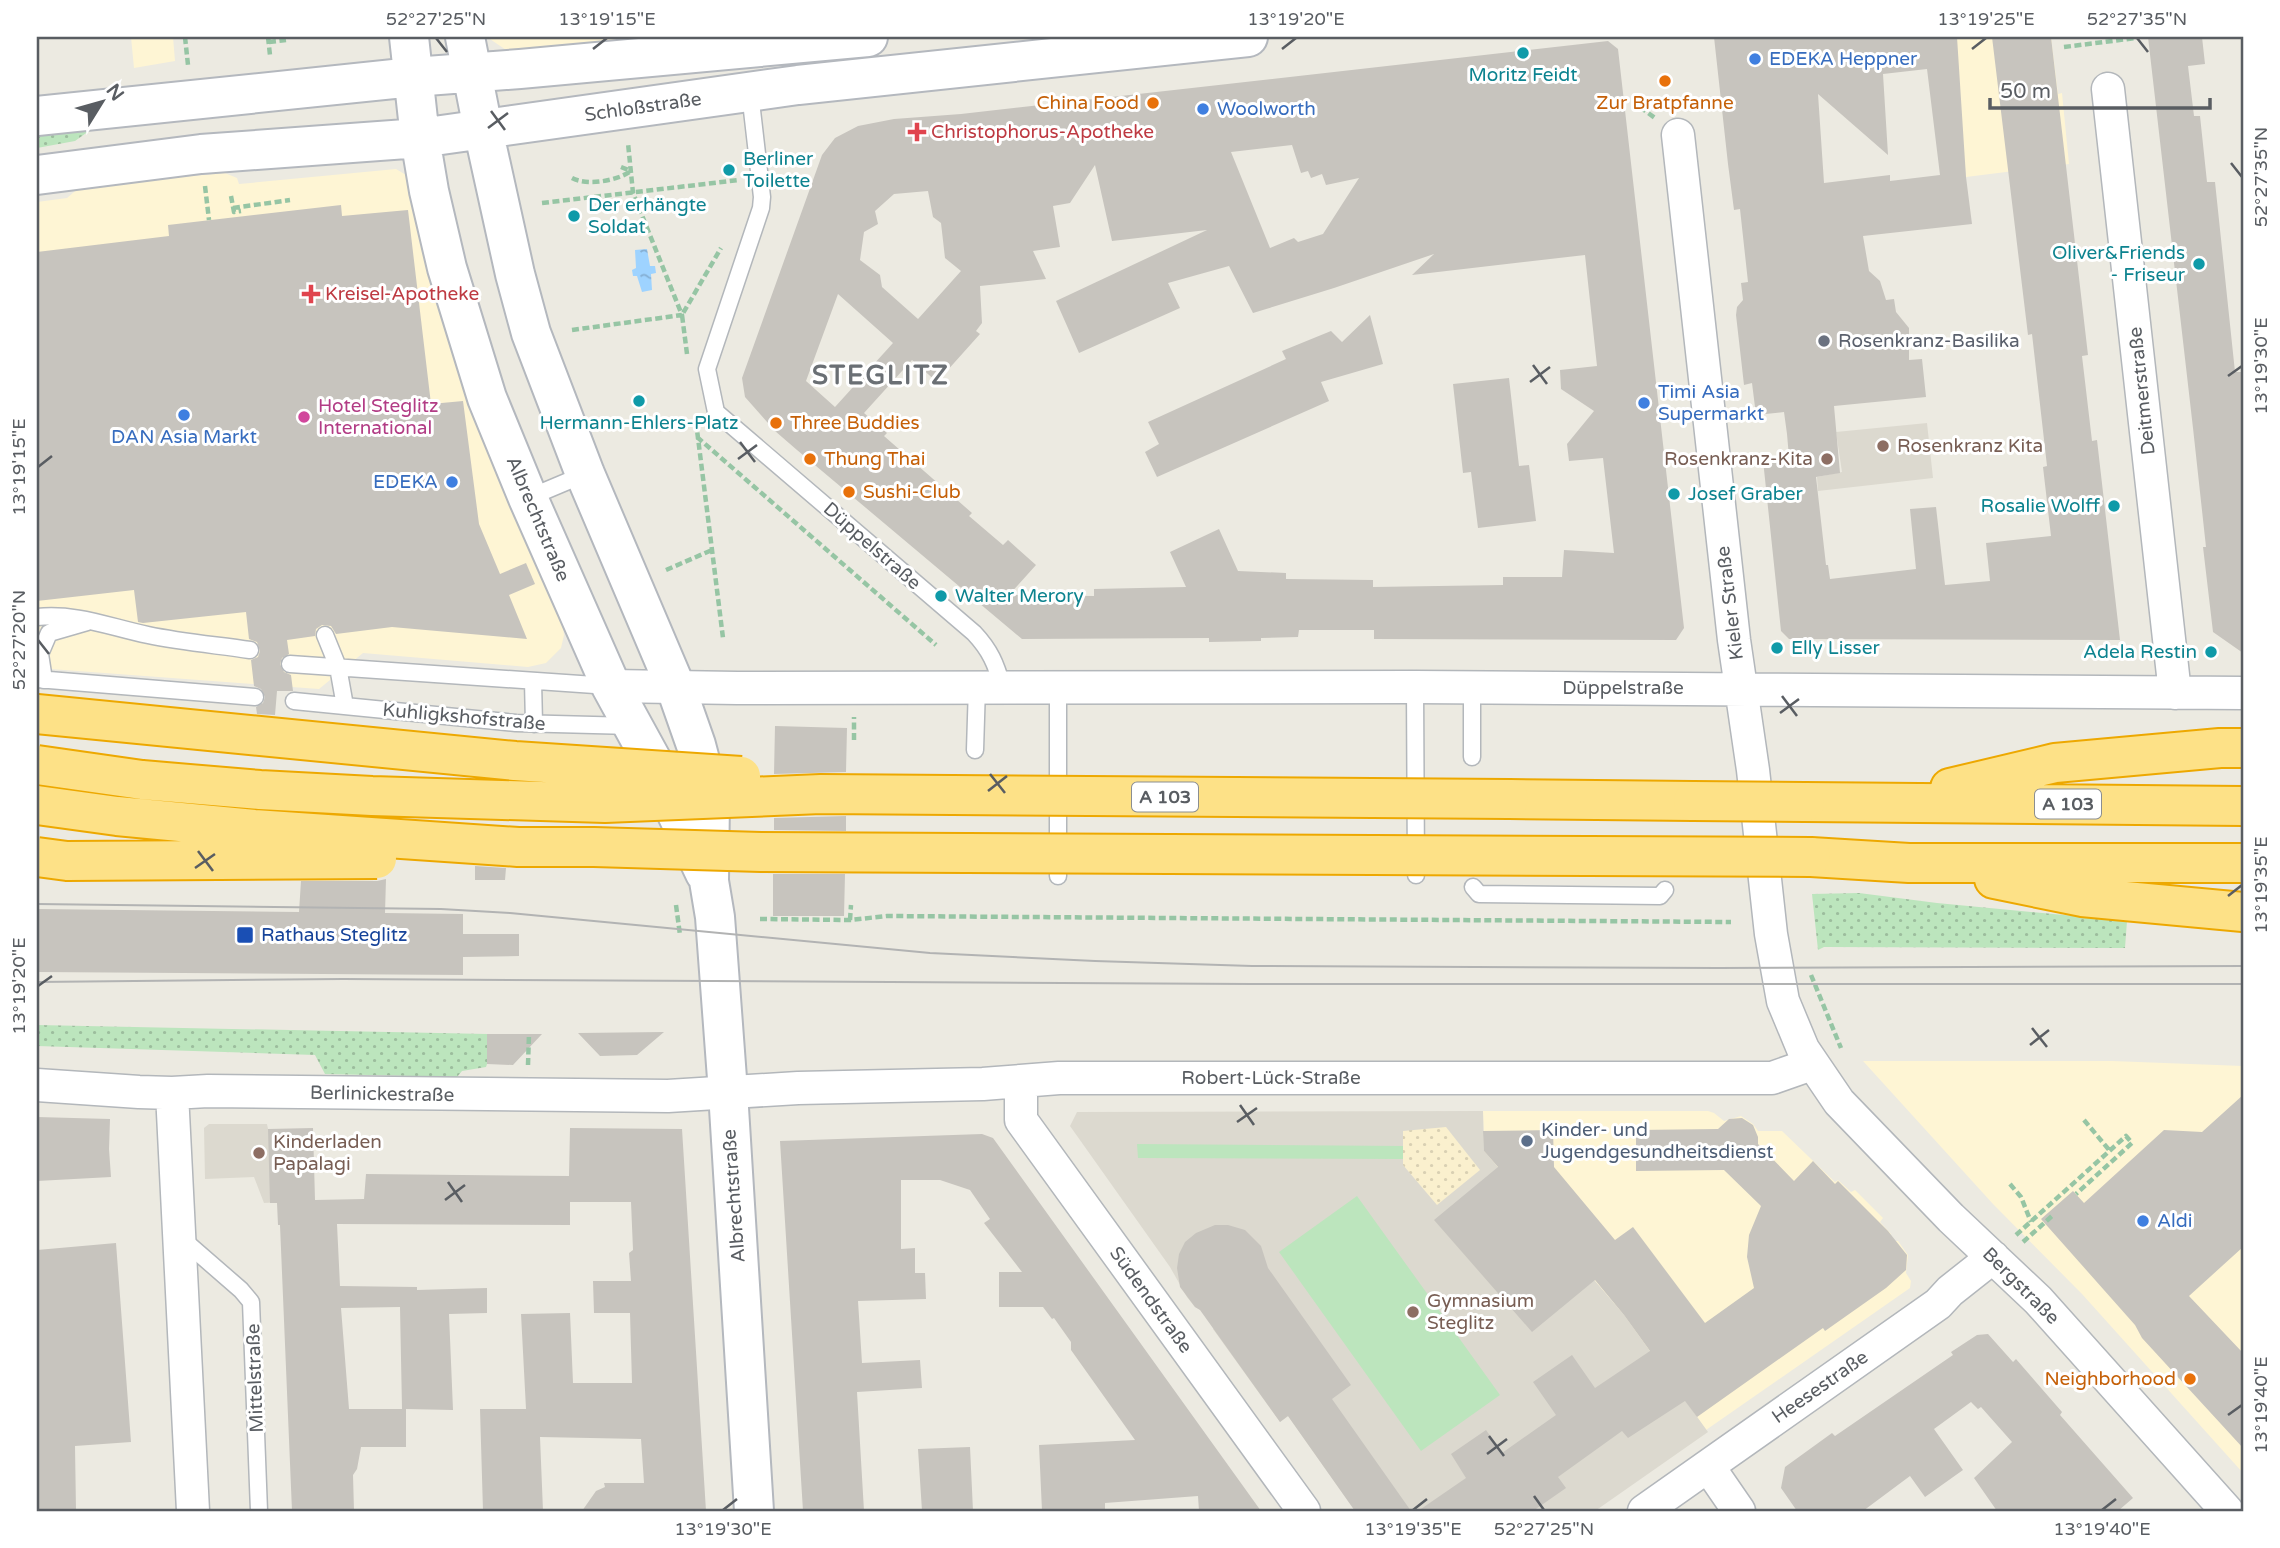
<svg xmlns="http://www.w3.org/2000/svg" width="2280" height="1548" font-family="'Varela Round',sans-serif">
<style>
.commercial{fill:#fef5d4}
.education{fill:#dcd9cf}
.grass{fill:url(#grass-dots)}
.sand{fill:url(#sand-dots)}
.garden{fill:#bce5bd}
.water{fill:url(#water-ripples)}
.building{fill:#c7c4be;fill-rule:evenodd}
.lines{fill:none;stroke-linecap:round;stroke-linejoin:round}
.lane-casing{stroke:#b3b7bb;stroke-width:19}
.street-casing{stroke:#b3b7bb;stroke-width:35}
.secondary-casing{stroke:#b4b8be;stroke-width:42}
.highway-casing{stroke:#eda800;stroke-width:42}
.path{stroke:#96c5a4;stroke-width:4.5;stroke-dasharray:7 3.5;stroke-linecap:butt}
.lane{stroke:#fff;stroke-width:16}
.street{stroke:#fff;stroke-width:32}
.secondary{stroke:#fff;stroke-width:38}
.highway{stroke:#fde187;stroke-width:38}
.tram{stroke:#b2b3b3;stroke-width:2}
.highway-bridge-casing{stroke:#eda800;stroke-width:42;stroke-linecap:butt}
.highway-bridge{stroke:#fde187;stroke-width:38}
.ticks{fill:none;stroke:#595d62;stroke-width:2.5}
.culture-dot{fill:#0f9aa8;stroke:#fff;stroke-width:2.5}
.shop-dot{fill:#3f7fe0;stroke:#fff;stroke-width:2.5}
.food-dot{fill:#e8710a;stroke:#fff;stroke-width:2.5}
.health-dot{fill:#e0444e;stroke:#fff;stroke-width:2.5}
.worship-dot{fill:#6b7280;stroke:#fff;stroke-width:2.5}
.hotel-dot{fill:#d1479c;stroke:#fff;stroke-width:2.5}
.education-dot{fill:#8d6e63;stroke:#fff;stroke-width:2.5}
.transit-dot{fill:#1a4fb4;stroke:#fff;stroke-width:2.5}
.service-dot{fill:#5c6f8a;stroke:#fff;stroke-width:2.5}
.labels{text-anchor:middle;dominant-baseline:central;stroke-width:6;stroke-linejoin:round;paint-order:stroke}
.shield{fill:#fff;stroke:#8b8e91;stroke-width:2}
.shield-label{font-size:18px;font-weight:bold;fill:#595d62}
.shop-label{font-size:19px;fill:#366cbe;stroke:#fff;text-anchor:start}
.culture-label{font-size:19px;fill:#0d838f;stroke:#fff;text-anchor:start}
.food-label{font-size:19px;fill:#c56008;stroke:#fff;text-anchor:start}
.street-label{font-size:19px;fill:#595d62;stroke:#fff}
.health-label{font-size:19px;fill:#be3a42;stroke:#fff;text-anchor:start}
.worship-label{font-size:19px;fill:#5b616d;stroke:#fff;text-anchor:start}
.hotel-label{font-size:19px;fill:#b23c85;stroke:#fff;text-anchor:start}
.education-label{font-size:19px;fill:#785e54;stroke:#fff;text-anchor:start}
.transit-label{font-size:19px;fill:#164399;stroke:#fff;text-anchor:start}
.service-label{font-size:19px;fill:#4e5e75;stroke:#fff;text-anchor:start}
.district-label{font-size:26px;font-weight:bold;letter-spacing:2px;fill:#6a6f74;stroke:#fff}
.neatline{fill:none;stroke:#595d62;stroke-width:2.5}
.ticks-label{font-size:18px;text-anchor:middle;fill:#595d62}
</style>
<defs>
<pattern id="grass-dots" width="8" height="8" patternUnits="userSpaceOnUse" patternTransform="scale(1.75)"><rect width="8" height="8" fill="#bce5bd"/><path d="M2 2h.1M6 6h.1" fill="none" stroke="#9cbd9d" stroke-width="1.8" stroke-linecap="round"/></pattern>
<pattern id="sand-dots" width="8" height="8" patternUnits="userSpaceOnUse" patternTransform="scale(1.75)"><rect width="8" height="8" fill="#faf0ce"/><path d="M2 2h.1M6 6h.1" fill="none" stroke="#d9d0b3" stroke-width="1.8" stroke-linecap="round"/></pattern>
<pattern id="water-ripples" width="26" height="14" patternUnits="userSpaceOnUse" patternTransform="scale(1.75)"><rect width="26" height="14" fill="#9ed3ff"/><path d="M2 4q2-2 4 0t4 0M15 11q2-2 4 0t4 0" fill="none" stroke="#84aed2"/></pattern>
</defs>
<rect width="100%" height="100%" fill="#eceae1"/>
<path class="commercial" d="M131,37H173L175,61L134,68Z
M487,37H686L509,52Z
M1950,37H2051L2058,94L2062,93L2069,164L1966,177Z
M396,169L406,175L425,260L467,400L499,481L562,622L564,635L561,648L546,663L528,667L363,653L319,689L37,668V202L67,198L81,186L225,173L237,178L239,184Z
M1863,1061H2112L2243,1066V1473L2082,1294L1993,1204Z
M1483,1111H1708L1714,1113L1724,1121L1741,1116L1753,1124L1758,1131H1782L1835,1182L1838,1180L1851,1192L1855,1190L1883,1218L1880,1222L1891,1234L1887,1238L1890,1241H1898L1908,1255L1906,1273L1911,1281L1910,1288L1706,1430L1624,1315L1484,1151Z"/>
<path class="education" d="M1927,423L1933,478L1818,491L1817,477L1842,472L1836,432Z
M1483,1111L1484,1151L1624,1315L1708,1432L1595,1511H1355L1288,1416L1280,1422L1213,1329L1216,1327L1207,1313L1195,1307L1187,1297L1170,1267L1070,1126L1077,1112Z
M209,1124H267L268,1129L315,1200L264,1203L254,1177L205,1179L204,1128Z"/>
<path class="grass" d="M89,131L75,141L37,148V135Z
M1859,893L1937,903L2127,921L2125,948L1824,947L1818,950L1812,894Z
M37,1025L487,1034V1064L486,1067L462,1071L457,1077L325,1074L315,1055L37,1046Z"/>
<path class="sand" d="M1446,1127L1480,1170L1437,1205L1403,1165V1131Z"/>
<path class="garden" d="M1137,1144L1403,1146V1159L1138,1158Z
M1357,1196L1500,1395L1421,1451L1279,1252Z"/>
<path class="water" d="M647,249L650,266H655L656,273L651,274L652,290L642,292L637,276H633L632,270L636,268L635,250Z"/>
<path class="building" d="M1714,37H1957L1966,177L1972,224L1863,236L1869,271L1880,281L1886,300L1894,299L1896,312L1909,328V360L1922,359L1926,397L1834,406L1840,473L1816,477L1826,565H1828L1830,579L1916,569L1910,509L1936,507L1945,585L1990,581L1986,543L2051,536L2043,467L2047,466L2032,334L2028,335L1992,37H2051L2088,355L2082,356L2092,441L2097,440L2120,640L1789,639L1781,631L1763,460L1789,457L1787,434L1784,412L1756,415L1752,383L1744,385L1736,315L1737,307L1743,300L1741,283L1748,282L1740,209L1734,210L1728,164ZM1927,69L1940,175L1890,181V175L1824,183L1818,94L1888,155L1883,74Z
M2148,37H2202L2205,64L2188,66L2194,116H2200L2207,182H2215L2235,372H2243V653L2213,632L2203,547H2206L2193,428Z
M1608,41L1618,49L1684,628L1676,640L1374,639V630H1299L1298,637L1261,638V641L1209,642V638L1022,639L797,450L775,431L745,397L742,378L822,155L835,138L858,126L894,119L961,114ZM1292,145L1301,173L1308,171L1311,178L1322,174L1326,185L1359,178L1323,234L1298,242L1294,238L1270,248L1231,152ZM1095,165L1112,241L1207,230L1056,301L1079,353L1180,308L1168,283L1229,266L1253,313L1334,288L1434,254L1412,275L1585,255L1597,366L1560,370L1561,389L1594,411L1567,444L1569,461L1603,458L1614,553L1564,550L1562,577H1503V585L1373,587V580L1286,579V573L1238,571L1219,529L1170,552L1186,587L1094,589V596L1009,595L1036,565L1008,540L1003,545L969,516L972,513L884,436L887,433L864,413L912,360L937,382L980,334L976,331L982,323L980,286L1046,279L1033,251L1060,247L1053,206L1070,203ZM928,191L933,217L941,223L945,258L961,271L918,319L882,287L880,275L860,260L864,232L878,224L875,211L894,194ZM838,294L893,343L835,407L806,381Z
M341,205L342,216L408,210L431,404L463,401L479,524L500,574L526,563L535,584L509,595L527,639L392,627L336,634L331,626L322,625L316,629L315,636L287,640L289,654L282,658L280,664L284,672L291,675L293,691H277L275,715L257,714L256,707L263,703L265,697L261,689L254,686L251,660L258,657L260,651L257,642L249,639L246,612L143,623L138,622L134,590L37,601V252L169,236L168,225Z
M1370,315L1383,364L1321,382L1329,401L1157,477L1145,452L1159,444L1148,422L1286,359L1282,351L1331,331L1342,342Z
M1509,378L1519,466L1529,465L1536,521L1478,528L1471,472L1463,473L1453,384Z
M775,726L847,728L846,772L774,774Z
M846,816V831L774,830V818Z
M475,866L506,868L505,880H475Z
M773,874H845L844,916H773Z
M386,879L385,913L463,914V934H519V956L463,957V975L37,972V909L299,912L301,881H377Z
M664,1032L637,1055L600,1056L578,1033Z
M487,1034H542L513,1065L487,1064Z
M2243,1095V1247L2189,1296L2243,1353V1448L2142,1338L2135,1325L2041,1219L2073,1191L2084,1203L2164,1130L2202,1132Z
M37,1117L110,1119L109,1149L111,1177L37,1181Z
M1742,1118L1753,1125L1758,1137V1144L1794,1181L1813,1161L1835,1184L1838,1181L1888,1231L1907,1255L1906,1270L1886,1288L1825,1331L1823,1328L1697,1417L1685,1401L1628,1438L1622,1431L1558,1477L1566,1488L1533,1511H1418L1466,1478L1451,1454L1486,1430L1502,1453L1556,1415L1533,1382L1572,1355L1595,1388L1650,1351L1624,1315L1595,1280L1532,1332L1434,1220L1498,1167L1484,1151L1483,1131L1553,1130L1554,1167L1615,1240L1633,1227L1705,1323L1754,1288L1747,1257L1749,1235L1761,1206L1724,1170L1636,1171V1130L1718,1129L1729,1119Z
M313,1128L315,1200L364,1199L366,1174L569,1176L570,1128L682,1129L706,1511H582L596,1491L605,1487L604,1483H644L641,1439L540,1437L543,1511H483L480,1409H526L521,1314L570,1313L573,1383H632L630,1313H594L593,1281H631L629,1253L633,1250L631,1202H570V1225L337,1224L340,1286L417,1287V1290L487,1288V1313L449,1314L453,1410L406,1409V1447H361L357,1469L353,1475L354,1511H292L280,1225H278L277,1203H270L268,1129ZM400,1307L402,1409H349L341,1308Z
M982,1134L993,1138L1261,1511H1199L1198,1496L1105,1503V1511H1042L1039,1445L1135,1440L1071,1350V1342L1054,1318L1052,1319L1043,1307H999V1272H1022L984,1223L990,1219L970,1190L940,1180H901V1249L915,1248V1273H925L926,1299L858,1301L862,1363L920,1360L922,1388L857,1392L864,1511H803L780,1141Z
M1215,1225H1228L1245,1230L1261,1246L1268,1268L1351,1385L1332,1399L1411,1511H1355L1288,1416L1280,1422L1200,1310L1195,1307L1180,1287L1177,1268L1179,1254L1185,1242L1196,1233Z
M116,1243L131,1442L75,1446L76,1511H37V1250Z
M1988,1334L2013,1362L2016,1359L2062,1412L2060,1415L2133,1498L2118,1511H1997L1974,1478L2012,1442L1981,1407L1978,1409L1971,1402L1934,1429L1963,1470L1925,1497L1910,1476L1863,1511H1797L1781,1488L1785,1467L1832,1433L1835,1436L1953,1355L1951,1352L1977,1335Z
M970,1447L973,1511H922L918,1449Z"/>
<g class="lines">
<g class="lane-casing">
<path id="lane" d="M750,93L762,197L761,208L707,369L716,412L974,633C990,650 996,664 1002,686
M528,498L585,474
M37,617C78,613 109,627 148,635C181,642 216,645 250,650
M325,635L338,667L345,706
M290,664L609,686
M37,679L255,697
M44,680L40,654L49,633L87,622
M533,681L534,724
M1415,687L1416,875
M1472,688V757
M294,701L516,723L632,726
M975,750L977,686
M1058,876V686
M1473,887L1479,894L1660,896L1665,890
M180,1237L241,1290L251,1302L259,1511"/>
</g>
<g class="street-casing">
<path id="street" d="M2108,89L2175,693
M1678,135L1734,640L1753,770L1771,934L1783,1001L1803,1049L1839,1102L1951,1218L2038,1300L2227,1511
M611,686L737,688L1415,687L2243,693
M1021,1081V1120L1304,1511
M37,1085L139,1092L172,1093L208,1091L668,1096L798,1088L983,1084L1059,1078H1772L1812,1064
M172,1093L193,1511
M1708,1466L1739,1511
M1644,1511L1938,1304L1950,1291L1993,1257"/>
</g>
<g class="secondary-casing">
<path id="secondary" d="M409,37L420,138L429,191L447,268L487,398L528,498L611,686L651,759L705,873
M465,37L483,129L515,274L531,333L585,474L676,688L696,745L710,798L709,881L715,917L728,1092L754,1511
M37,116L413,77L520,69L868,37
M37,175L201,154L420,138L798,85L1248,37"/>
</g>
<g class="highway-casing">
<path id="highway" d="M1950,788L2055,763L2220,748H2243
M1509,799L1693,801
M1805,802L2243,806
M1811,857L1909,863H2243
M1994,879L2082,897L2243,912"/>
</g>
<path class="path" d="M185,37L188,65
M268,37L270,55
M269,42L286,40
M2064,47L2136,38
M1640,107L1655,118
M621,167L631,171
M572,178C587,186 617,181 631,171
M205,186L209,220
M231,196L234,212L241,211
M542,203L739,180
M233,208L290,200
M572,330L682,315L633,193L628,143
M687,354L682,315L721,248
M696,422L723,638
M697,437L936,645
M666,570L712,550
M854,740V717
M676,905L680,935
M760,919L850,920L887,916L1731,922
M850,920L851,905
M1811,975L1841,1048
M528,1065L529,1034
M2084,1120L2110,1151
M2010,1184L2021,1197L2031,1222
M2016,1235L2126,1136L2132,1143L2076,1194
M2023,1242L2052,1216"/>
<use href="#lane" class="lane"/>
<use href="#street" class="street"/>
<use href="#secondary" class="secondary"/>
<use href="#highway" class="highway"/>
<path class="tram" d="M37,904L441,909L510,913L930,953L1095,961L1252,966L1718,968L2243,966
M37,982L343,979L1250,984H2243"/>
<g class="highway-bridge-casing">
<path id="highway-bridge" d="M37,714L515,761L741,776
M37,765L142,780L260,790L372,796L605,803L821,794L1509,799
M1693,801L1805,802
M37,805L117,816L254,829L518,847H594L761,852L1811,857
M37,857L67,861L377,859"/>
</g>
<use href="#highway-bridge" class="highway-bridge"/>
</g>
<path class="ticks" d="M436,38L447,52M2137,38L2148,52M593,49L607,38M1282,49L1296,38M1972,49L1986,38M491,111L505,130M488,128L508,113M2231,163L2242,177M1533,365L1547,384M2228,376L2242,366M1530,382L1550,367M740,442L755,462M738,459L757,445M38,467L52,456M38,640L49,654M1782,696L1797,716M1780,713L1799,699M990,774L1005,793M988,791L1007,776M198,851L213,871M195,868L215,854M2228,896L2242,885M38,986L52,976M2032,1028L2047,1047M2030,1045L2049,1030M1240,1105L1254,1125M1237,1122L1257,1108M448,1182L462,1202M445,1200L465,1185M2228,1415L2242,1405M1489,1436L1504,1456M1487,1454L1507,1439M1534,1496L1544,1510M723,1510L737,1499M1413,1510L1427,1499M2102,1510L2116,1499"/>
<g class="culture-dot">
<circle cx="1523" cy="53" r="7"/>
<circle cx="729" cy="170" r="7"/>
<circle cx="574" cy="216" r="7"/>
<circle cx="2199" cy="264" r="7"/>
<circle cx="639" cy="401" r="7"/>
<circle cx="1674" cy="494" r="7"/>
<circle cx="2114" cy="506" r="7"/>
<circle cx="941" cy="596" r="7"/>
<circle cx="1777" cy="648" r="7"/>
<circle cx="2211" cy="652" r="7"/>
</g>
<g class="shop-dot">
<circle cx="1755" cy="59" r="7"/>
<circle cx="1203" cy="109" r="7"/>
<circle cx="1644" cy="403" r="7"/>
<circle cx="184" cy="415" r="7"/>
<circle cx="452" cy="482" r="7"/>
<circle cx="2143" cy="1221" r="7"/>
</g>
<g class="food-dot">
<circle cx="1665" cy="81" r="7"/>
<circle cx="1153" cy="103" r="7"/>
<circle cx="776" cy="423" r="7"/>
<circle cx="810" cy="459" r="7"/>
<circle cx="849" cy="492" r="7"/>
<circle cx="2190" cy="1379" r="7"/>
</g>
<g class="health-dot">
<path d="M913.5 121.5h7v7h7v7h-7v7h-7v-7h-7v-7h7z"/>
<path d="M307.5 283.5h7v7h7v7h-7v7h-7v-7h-7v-7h7z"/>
</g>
<circle class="worship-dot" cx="1824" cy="341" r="7"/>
<circle class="hotel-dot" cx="304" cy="417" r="7"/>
<g class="education-dot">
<circle cx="1883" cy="446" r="7"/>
<circle cx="1827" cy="459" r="7"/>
<circle cx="259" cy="1153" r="7"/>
<circle cx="1413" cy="1312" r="7"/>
</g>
<rect class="transit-dot" x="236" y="926" width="18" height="18" rx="3.5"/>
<circle class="service-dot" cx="1527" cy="1141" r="7"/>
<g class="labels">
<g class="shield">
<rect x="1132" y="782.5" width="66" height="29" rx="5"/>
<rect x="2035" y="789.5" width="66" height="29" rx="5"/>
</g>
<g class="shield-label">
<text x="1165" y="797">A 103</text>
<text x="2068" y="804">A 103</text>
</g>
<g class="shop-label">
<text x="1769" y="59">EDEKA Heppner</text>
<text x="1217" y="109">Woolworth</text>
<text x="1658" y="392">Timi Asia<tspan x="1658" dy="22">Supermarkt</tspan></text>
<text x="184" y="437" text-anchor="middle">DAN Asia Markt</text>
<text x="438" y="482" text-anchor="end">EDEKA</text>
<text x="2157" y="1221">Aldi</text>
</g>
<g class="culture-label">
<text x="1523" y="75" text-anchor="middle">Moritz Feidt</text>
<text x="743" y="159">Berliner<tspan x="743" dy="22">Toilette</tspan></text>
<text x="588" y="205">Der erhängte<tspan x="588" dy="22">Soldat</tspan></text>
<text x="2185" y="253" text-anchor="end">Oliver&amp;Friends<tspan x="2185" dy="22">- Friseur</tspan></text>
<text x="639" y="423" text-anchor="middle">Hermann-Ehlers-Platz</text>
<text x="1688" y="494">Josef Graber</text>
<text x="2100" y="506" text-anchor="end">Rosalie Wolff</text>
<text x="955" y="596">Walter Merory</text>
<text x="1791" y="648">Elly Lisser</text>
<text x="2197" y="652" text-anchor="end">Adela Restin</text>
</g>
<g class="food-label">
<text x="1139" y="103" text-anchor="end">China Food</text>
<text x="1665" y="103" text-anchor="middle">Zur Bratpfanne</text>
<text x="790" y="423">Three Buddies</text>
<text x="824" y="459">Thung Thai</text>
<text x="863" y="492">Sushi-Club</text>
<text x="2176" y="1379" text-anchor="end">Neighborhood</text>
</g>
<g class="street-label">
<text transform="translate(643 107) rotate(-8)">Schloßstraße</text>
<text transform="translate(2142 391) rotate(-96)">Deitmerstraße</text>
<text transform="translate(538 519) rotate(67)">Albrechtstraße</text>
<text transform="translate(872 546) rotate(41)">Düppelstraße</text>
<text transform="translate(1730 603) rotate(-97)">Kieler Straße</text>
<text x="1623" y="688">Düppelstraße</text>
<text transform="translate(464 717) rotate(5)">Kuhligkshofstraße</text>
<text x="1271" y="1078">Robert-Lück-Straße</text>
<text transform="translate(382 1094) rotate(1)">Berlinickestraße</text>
<text transform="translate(734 1196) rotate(-94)">Albrechtstraße</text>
<text transform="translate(2021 1286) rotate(45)">Bergstraße</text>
<text transform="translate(1151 1300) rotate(54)">Südendstraße</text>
<text transform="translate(255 1378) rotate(-92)">Mittelstraße</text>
<text transform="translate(1820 1387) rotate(-35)">Heesestraße</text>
</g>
<g class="health-label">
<text x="931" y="132">Christophorus-Apotheke</text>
<text x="325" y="294">Kreisel-Apotheke</text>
</g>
<g class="worship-label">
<text x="1838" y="341">Rosenkranz-Basilika</text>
</g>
<g class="hotel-label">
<text x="318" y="406">Hotel Steglitz<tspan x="318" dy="22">International</tspan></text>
</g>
<g class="education-label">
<text x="1897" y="446">Rosenkranz Kita</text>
<text x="1813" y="459" text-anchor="end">Rosenkranz-Kita</text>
<text x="273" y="1142">Kinderladen<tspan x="273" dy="22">Papalagi</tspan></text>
<text x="1427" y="1301">Gymnasium<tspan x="1427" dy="22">Steglitz</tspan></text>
</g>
<g class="transit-label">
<text x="261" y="935">Rathaus Steglitz</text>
</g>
<g class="service-label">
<text x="1541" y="1130">Kinder- und<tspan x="1541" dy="22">Jugendgesundheitsdienst</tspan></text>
</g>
<g class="district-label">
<text x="881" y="375">STEGLITZ</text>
</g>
</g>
<rect width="2280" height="1548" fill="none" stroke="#ffffff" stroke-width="77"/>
<g transform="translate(102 102) rotate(53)" stroke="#ffffff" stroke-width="5" paint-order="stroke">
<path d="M0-5L12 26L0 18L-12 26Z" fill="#595d62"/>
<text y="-10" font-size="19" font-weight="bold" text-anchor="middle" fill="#595d62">N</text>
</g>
<path d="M1990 98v10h220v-10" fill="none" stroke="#595d62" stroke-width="3.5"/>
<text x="2000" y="98" font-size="21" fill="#595d62" stroke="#ffffff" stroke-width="5" paint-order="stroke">50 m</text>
<rect x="38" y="38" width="2204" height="1472" class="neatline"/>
<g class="ticks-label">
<text x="436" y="25">52°27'25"N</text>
<text x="607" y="25">13°19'15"E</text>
<text x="1296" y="25">13°19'20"E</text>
<text x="1986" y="25">13°19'25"E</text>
<text x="2137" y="25">52°27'35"N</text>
<text transform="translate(2261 177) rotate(-90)" y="6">52°27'35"N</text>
<text transform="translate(2261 366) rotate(-90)" y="6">13°19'30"E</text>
<text transform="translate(19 467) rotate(-90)" y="6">13°19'15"E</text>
<text transform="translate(19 640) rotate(-90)" y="6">52°27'20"N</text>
<text transform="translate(2261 885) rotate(-90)" y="6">13°19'35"E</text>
<text transform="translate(19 986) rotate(-90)" y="6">13°19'20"E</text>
<text transform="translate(2261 1405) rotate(-90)" y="6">13°19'40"E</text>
<text x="723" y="1535">13°19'30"E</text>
<text x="1413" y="1535">13°19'35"E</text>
<text x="1544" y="1535">52°27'25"N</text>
<text x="2102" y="1535">13°19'40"E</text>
</g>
</svg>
